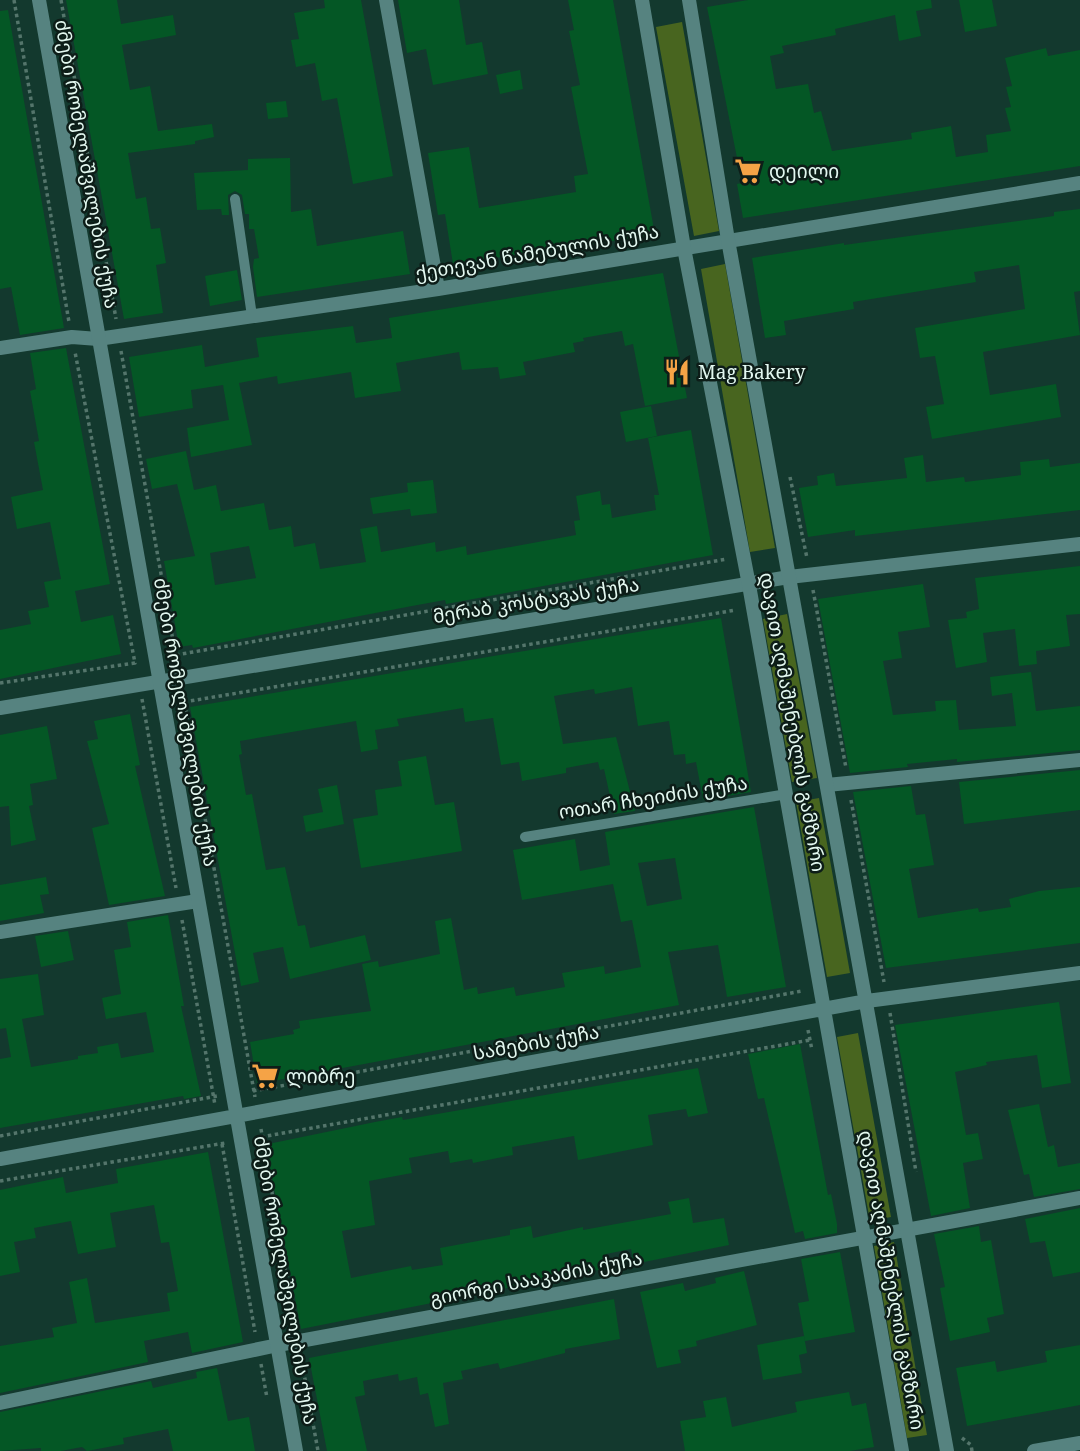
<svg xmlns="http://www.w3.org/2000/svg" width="1080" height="1451" font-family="'Noto Serif','Noto Sans Georgian',serif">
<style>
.green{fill:#48651f}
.building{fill:#045725;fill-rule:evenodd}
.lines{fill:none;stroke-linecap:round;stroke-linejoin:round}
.path{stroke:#54756b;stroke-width:3.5;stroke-dasharray:3.5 3.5;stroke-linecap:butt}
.service{stroke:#568380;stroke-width:10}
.minor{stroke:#568380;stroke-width:14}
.tertiary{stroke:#568380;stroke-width:14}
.labels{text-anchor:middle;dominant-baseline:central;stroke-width:5;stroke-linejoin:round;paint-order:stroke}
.street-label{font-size:19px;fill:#e3f8f0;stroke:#0d1d18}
.poi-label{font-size:19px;fill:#e3f8f0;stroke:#0d1d18;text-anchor:start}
</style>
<rect width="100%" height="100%" fill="#13392e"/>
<path class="green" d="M682,22L719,231L694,236L656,27Z
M725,264L775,548L750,552L701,269Z
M787,614L817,778L792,782L763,619Z
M819,798L850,973L827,977L796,802Z
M858,1033L891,1217L870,1221L837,1037Z
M894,1242L927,1435L907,1438L874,1246Z"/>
<path class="building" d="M66,0H117L121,24L173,15L176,35L122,45L130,90L150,86L158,131L212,124L214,137L195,141V144L128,153L136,199L146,197L151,229L160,228L166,263L156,265L163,313L124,319Z
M324,0H361L393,176L353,184L337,98L322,101L315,63L296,67L291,40L299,39L294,13L325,8Z
M398,0H459L466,45L482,42L488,74L433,85L426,49L407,53Z
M568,0H613L655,235L453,264L445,214L438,215L428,153L469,147L479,208L576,192L574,176L588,174L571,87L580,85L569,31L574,30Z
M748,0H931L932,8L916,11L921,36L899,41L895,15L835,29L836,35L782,46L784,53L770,56L776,89L808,84L814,113L821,111L832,151L912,139L911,133L951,126L956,157L988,152L986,135L1011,131L1005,108L1011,107L1006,87L1012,86L1005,58L1046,48L1048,56L1080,50V166L743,218L737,184L742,183L707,7Z
M959,0H992L997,26L965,32Z
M8,10L64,328L20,335L11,287L0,289V11Z
M520,70L523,89L500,94L496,75Z
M286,101L288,117L268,119L266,103Z
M290,158L291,212L311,209L317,246L403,231L410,274L257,297L253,267L254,259L259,258L254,229H249V214H245L242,195L235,191L228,195L229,215H222L221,209L197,210L194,173L248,170V159Z
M1080,209V291L1074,292L1080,335L983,352L990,395L1056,384L1061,417L932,439L926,407L944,404L935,356L920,358L915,328L1025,309L1019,265L974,272L976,282L853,302L854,309L784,321L786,335L765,338L752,258L844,243V245L1054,216V212Z
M237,270L242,300L210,306L205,276Z
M663,273L687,398L645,406L633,344L625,346L622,331L583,338L584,341L573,343L575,352L523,362L526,375L500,379L498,367L462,370L459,352L396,363L401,391L355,398L351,372L278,384L277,376L239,383L252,445L191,457L187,428L229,420L223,385L191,390L193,408L139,417L129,357L202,345L205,367L259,357L256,338L353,326L356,343L392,338L389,318Z
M66,348L110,584L75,591L81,622L113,615L121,654L0,679V630L31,624L28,611L49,607L44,582L61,579L50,522L17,529L11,497L43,490L34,442L39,441L30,391L36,389L30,353Z
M651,406L657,436L626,442L620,412Z
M691,430L713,555L446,604L445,600L412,606L193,648L192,645L179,647L164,561L195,556L177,484L152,489L146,459L186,451L194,490L216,485L221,511L264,503L269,530L291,526L294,547L315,543L320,569L366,562L360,529L377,526L381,552L435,542L436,552L466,546L467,555L576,535L574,521L580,520L576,496L600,491L602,505L610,504L612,518L656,510L654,495H659L648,438ZM249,546L256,578L215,585L210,553Z
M923,455L926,482L964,477L965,482L1021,475L1020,462L1049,459L1050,467L1080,463V510L855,536V530L808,537L799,488L818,485L817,476L834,473L836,486L907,478L904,458Z
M433,480L437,513L411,516L410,509L373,514L370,498L408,492L407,483Z
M1080,566V614L1066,615L1070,646L1036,651L1037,664L1019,666L1015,629L983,633L987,662L956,668L948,620L967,618L966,612L979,609L975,578Z
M923,584L930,627L898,632L902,658L883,661L893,715L936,711L935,701L956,700L959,730L1016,726L1012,693L992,696L990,677L1031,672L1036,711L1080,706V750L957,762V759L907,764L908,767L850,773L818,599Z
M721,618L751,792L703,800L696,762L686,764L685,754L674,755L669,721L638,726L632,687L595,694L594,689L554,696L563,744L616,737L635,811L614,814L604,769L600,770L598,762L566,768V773L522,781L519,762L501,765L493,718L465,722L463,708L397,719L399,726L375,730L378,749L361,752L356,721L240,741L242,754L239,755L246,795L252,794L266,870L285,867L298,926L305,925L310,948L365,935L371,960L290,979L283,947L253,953L259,982L241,986L190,707Z
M130,714L140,765L135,766L165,896L109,905L92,828L109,824L87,741L98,739L94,721Z
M47,726L57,779L30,784L33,805L29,806L36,840L11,846L9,806L0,807V735Z
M426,756L435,805L454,802L462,851L361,868L353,819L378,815L375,790L402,786L398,761Z
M1080,770V810L964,824L959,782Z
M337,785L344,824L306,832L303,816L323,812L318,789Z
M911,786L916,815L925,814L934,865L909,869L918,918L978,908L979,912L1011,907L1009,899L1039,891L1080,887V943L886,968L853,792Z
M754,807L786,987L727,997L718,945L668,952L679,1005L257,1084L250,1042L294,1034L293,1030L300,1028L299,1021L371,1011L362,964L378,961L379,967L440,954L435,921L451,918L464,990L477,987L478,994L514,987L516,996L565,987L562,973L604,966L605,974L641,967L632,920L621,922L613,884L522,900L513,850L575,839L580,871L610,865L605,832ZM675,858L682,899L647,906L638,863Z
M46,877L49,894L40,895L44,913L0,921V885Z
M168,915L184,1006H181L201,1096L184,1099L183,1096L0,1128V1059L11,1057L6,1028L0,1029V979L38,974L44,1015L22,1019L31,1067L78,1059V1056L98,1053L97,1047L118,1043L121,1058L154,1052L146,1012L106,1019L102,998L121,994L114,950L131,947L127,922Z
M68,931L74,960L41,967L35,936Z
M1059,1002L1071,1083L1042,1088L1037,1055L986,1062L987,1065L955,1072L966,1135L978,1133L983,1159L963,1163L970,1208L931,1216L895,1025Z
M800,1044L828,1195L831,1194L837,1224V1233L805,1239L803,1231L795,1233L764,1098L758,1099L748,1054Z
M698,1068L708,1113L688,1117L686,1109L648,1115L653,1145L578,1160L574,1136L512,1147L513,1155L473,1163L472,1159L450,1163L448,1151L409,1158L412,1173L369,1181L375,1225L342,1231L351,1278L411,1266L412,1270L443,1265L440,1248L510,1235V1230L531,1226L533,1238L583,1227V1230L671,1214L668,1202L689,1198L693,1223L724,1218L729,1245L634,1264L631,1249L606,1254L608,1268L301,1329L268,1157H271L268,1144L375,1122L402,1117L403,1120Z
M1039,1104L1048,1147L1054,1145L1058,1167L1080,1163V1189L1034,1197L1029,1174L1024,1175L1008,1110Z
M208,1152L243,1342L192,1353L188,1332L144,1341L148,1362L0,1393V1346L54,1337L52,1328L77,1323L69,1282L87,1278L95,1323L170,1311L167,1293L178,1291L169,1242L161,1243L154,1205L110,1213L116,1247L78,1254L71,1221L34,1228L36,1238L14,1242L20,1272L0,1276V1190L63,1177L66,1193L118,1183L116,1169Z
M1080,1208V1272L1053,1277L1045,1241L1030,1243L1025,1219Z
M979,1226L981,1242L991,1240L1004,1314L987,1318L990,1332L950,1341L940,1288L945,1287L934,1234Z
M840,1252L855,1332L805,1341L798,1303L809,1301L801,1259Z
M744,1271L757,1325L696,1341L697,1346L678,1350L681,1363L657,1368L640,1292L683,1283L685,1291L716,1283L715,1278Z
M614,1299L620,1339L565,1349V1353L500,1369L498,1363L461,1371L463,1379L443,1383L449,1424L435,1427L428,1393L420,1395L417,1377L399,1381L398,1374L363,1381L365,1395L355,1397L367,1451H327L309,1358Z
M804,1336L807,1353L799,1355L802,1373L763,1380L757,1345Z
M1080,1345V1405L967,1426L956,1368L995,1361L997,1372L1047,1362L1045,1351Z
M217,1368L228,1421L249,1417L255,1451H173L168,1429L123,1438L124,1444L87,1451L82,1447L61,1451H41V1448L0,1451V1412L151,1381L153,1388L197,1378L196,1372Z
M849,1392L852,1406L866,1403L874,1447L850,1451H685L680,1421L706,1417L703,1401L726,1397L732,1427L797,1412L795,1402Z"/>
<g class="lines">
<path class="path" d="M14,0L69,322
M61,0L116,319
M121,351L177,663
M790,477L807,558
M813,590L846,768
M176,655L727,559
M0,683L135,663L75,352
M183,695L255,1097
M142,699L176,888
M184,702L736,610
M851,800L884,982
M182,920L215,1105
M890,1013L916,1172
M808,1030L812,1050
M253,1091L802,991
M261,1129L295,1325
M0,1136L217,1096
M261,1137L810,1040
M222,1144L255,1332
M0,1181L225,1143
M301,1357L318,1451
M261,1364L267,1398
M962,1438L971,1445L972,1451"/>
<path class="service" d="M235,199L252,316
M525,837L787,794"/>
<path class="minor" d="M386,0L438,289
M0,348L72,337L98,339L438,289L1080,183
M0,708L789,577L1080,544
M827,785L1080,760
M0,932L198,901
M0,1403L278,1345L1080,1198
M1034,1451L1080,1443"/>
<path class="tertiary" d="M39,0L296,1451
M642,0L684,248L749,585L902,1451
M689,0L728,240L947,1451
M0,1159L867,1001L1080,973"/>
</g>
<defs>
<g id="supermarket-bare" transform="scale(2.1)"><path d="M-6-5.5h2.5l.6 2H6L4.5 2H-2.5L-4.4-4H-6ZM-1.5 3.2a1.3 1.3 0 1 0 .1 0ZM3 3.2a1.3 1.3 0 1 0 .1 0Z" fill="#f5a346" stroke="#0d1d18" stroke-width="2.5" paint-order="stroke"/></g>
<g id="restaurant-bare" transform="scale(2.1)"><path d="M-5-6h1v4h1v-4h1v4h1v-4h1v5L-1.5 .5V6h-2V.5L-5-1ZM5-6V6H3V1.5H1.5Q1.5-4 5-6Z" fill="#f5a346" stroke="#0d1d18" stroke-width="2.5" paint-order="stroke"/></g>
</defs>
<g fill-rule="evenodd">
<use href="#supermarket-bare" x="748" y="171"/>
<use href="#restaurant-bare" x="677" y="372"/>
<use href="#supermarket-bare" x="265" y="1076"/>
</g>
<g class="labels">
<g class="street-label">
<text transform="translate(87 164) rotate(80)">ძმები რომელაშვილების ქუჩა</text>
<text transform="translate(537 252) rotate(-10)">ქეთევან წამებულის ქუჩა</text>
<text transform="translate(536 600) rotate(-9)">მერაბ კოსტავას ქუჩა</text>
<text transform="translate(186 722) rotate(80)">ძმები რომელაშვილების ქუჩა</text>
<text transform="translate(793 722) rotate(80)">დავით აღმაშენებლის გამზირი</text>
<text transform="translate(653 797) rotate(-9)">ოთარ ჩხეიძის ქუჩა</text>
<text transform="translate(536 1042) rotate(-10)">სამების ქუჩა</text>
<text transform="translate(536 1278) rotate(-11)">გიორგი სააკაძის ქუჩა</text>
<text transform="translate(286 1280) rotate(80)">ძმები რომელაშვილების ქუჩა</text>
<text transform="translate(892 1280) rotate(80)">დავით აღმაშენებლის გამზირი</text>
</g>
<g class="poi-label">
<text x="769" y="171">დეილი</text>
<text x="698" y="372">Mag Bakery</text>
<text x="286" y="1076">ლიბრე</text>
</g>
</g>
</svg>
